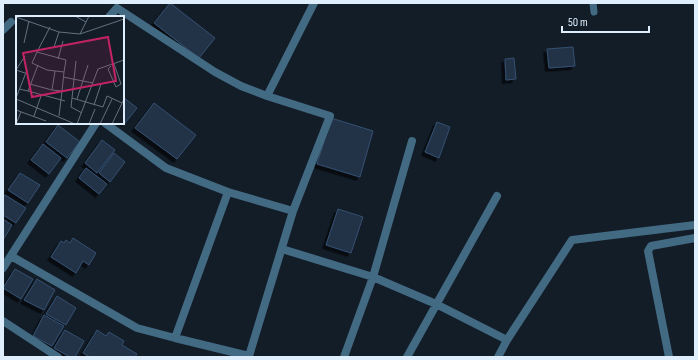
<svg xmlns="http://www.w3.org/2000/svg" width="698" height="360" font-family="'Sofia Sans Condensed',sans-serif">
<style>
.building{fill:#213247;stroke:#355071;filter:url(#shadow)}
.lines{fill:none;stroke-linecap:round;stroke-linejoin:round}
.lane{stroke:#436a83;stroke-width:7}
.street{stroke:#436a83;stroke-width:8}
.inset-road{fill:none;stroke:#64717d;stroke-width:1}
.view{fill:#c32363;fill-opacity:0.15;stroke:#c32363;stroke-width:2}
.inset-edge{fill:none;stroke:#deeefc;stroke-width:2}
</style>
<defs>
<filter id="shadow"><feDropShadow dx="-3.5" dy="3.5" stdDeviation="0" flood-color="#0009"/></filter>
</defs>
<rect width="100%" height="100%" fill="#131d28"/>
<path class="building" d="M170,3L215,38L199,58L154,23Z
M573,47L575,66L549,68L547,49Z
M514,58L516,79L506,80L505,59Z
M123,97L137,108L125,123L123,121Z
M154,103L196,135L177,159L135,128Z
M331,118L373,131L360,177L317,164Z
M437,122L450,127L439,158L425,152Z
M58,125L80,142L67,158L46,142Z
M102,140L115,150L97,173L85,163Z
M43,144L61,158L49,174L31,160Z
M114,153L125,162L110,182L99,173Z
M86,168L107,184L99,194L79,178Z
M20,173L40,185L28,203L8,190Z
M5,195L26,208L16,223L3,215V198Z
M338,209L363,217L351,253L326,245Z
M3,219L12,225L3,240Z
M73,238L96,253L89,265L83,261L76,273L51,257L61,241L64,243L66,240L70,243Z
M15,269L33,279L21,299L3,288Z
M37,279L55,290L44,310L24,300Z
M57,296L76,308L66,325L46,314Z
M44,315L64,326L52,346L33,336Z
M65,330L84,341L75,357H70L54,348Z
M97,330L106,336L109,332L124,341L122,345L137,354L135,357H90L83,353Z"/>
<g class="lines">
<path class="lane" d="M593,3L594,12"/>
<path class="street" d="M3,30L11,22
M267,96L314,3
M105,123L166,168L228,192L293,211L330,116L267,96L241,86L215,72L117,8L109,17
M228,192L175,338L249,356L293,211
M282,249L373,277L436,304L507,340
M11,256L137,328L175,338
M3,268L96,123
M3,321L58,357
M344,357L373,277L412,141
M407,357L497,196
M498,357L507,340L572,240L695,225
M669,357L648,251L651,246L695,238"/>
</g>
<g transform="translate(16 16)">
<rect width="108" height="108" fill="#131d28"/>
<path class="inset-road" d="M59,0L70,6M0,1L43,16L38,31M43,16L64,18L108,3M64,18L73,0M8,27L13,5M21,36L50,44L48,56L31,54L16,47ZM21,36L34,11M9,40L0,54L9,57M42,43L47,25M60,45L56,82L87,91L91,80L106,87M95,50L92,53L100,71L105,68L98,48M39,55L36,74L46,75L48,56M47,61L77,67M14,68L36,74M3,73L12,75L22,49M12,75L49,85M0,82L11,54M56,82L55,91L66,97M0,83L59,108M61,83L72,49M78,89L85,68M0,94L30,105M18,100L25,80M43,100L46,75M0,108L5,96M61,108L82,53L108,44M73,108L79,93M84,108L96,83M96,108L108,83"/>
<path class="view" d="M92,21L100,65L16,81L7,37Z"/>
<rect width="108" height="108" class="inset-edge"/>
</g>
<rect width="698" height="360" fill="none" stroke="#deeefc" stroke-width="8"/>
<path d="M562 26v6h87v-6" fill="none" stroke="#deeefc" stroke-width="2"/>
<text x="568" y="26" font-size="12" fill="#deeefc" stroke="#131d28" stroke-width="3" paint-order="stroke">50 m</text>
</svg>
